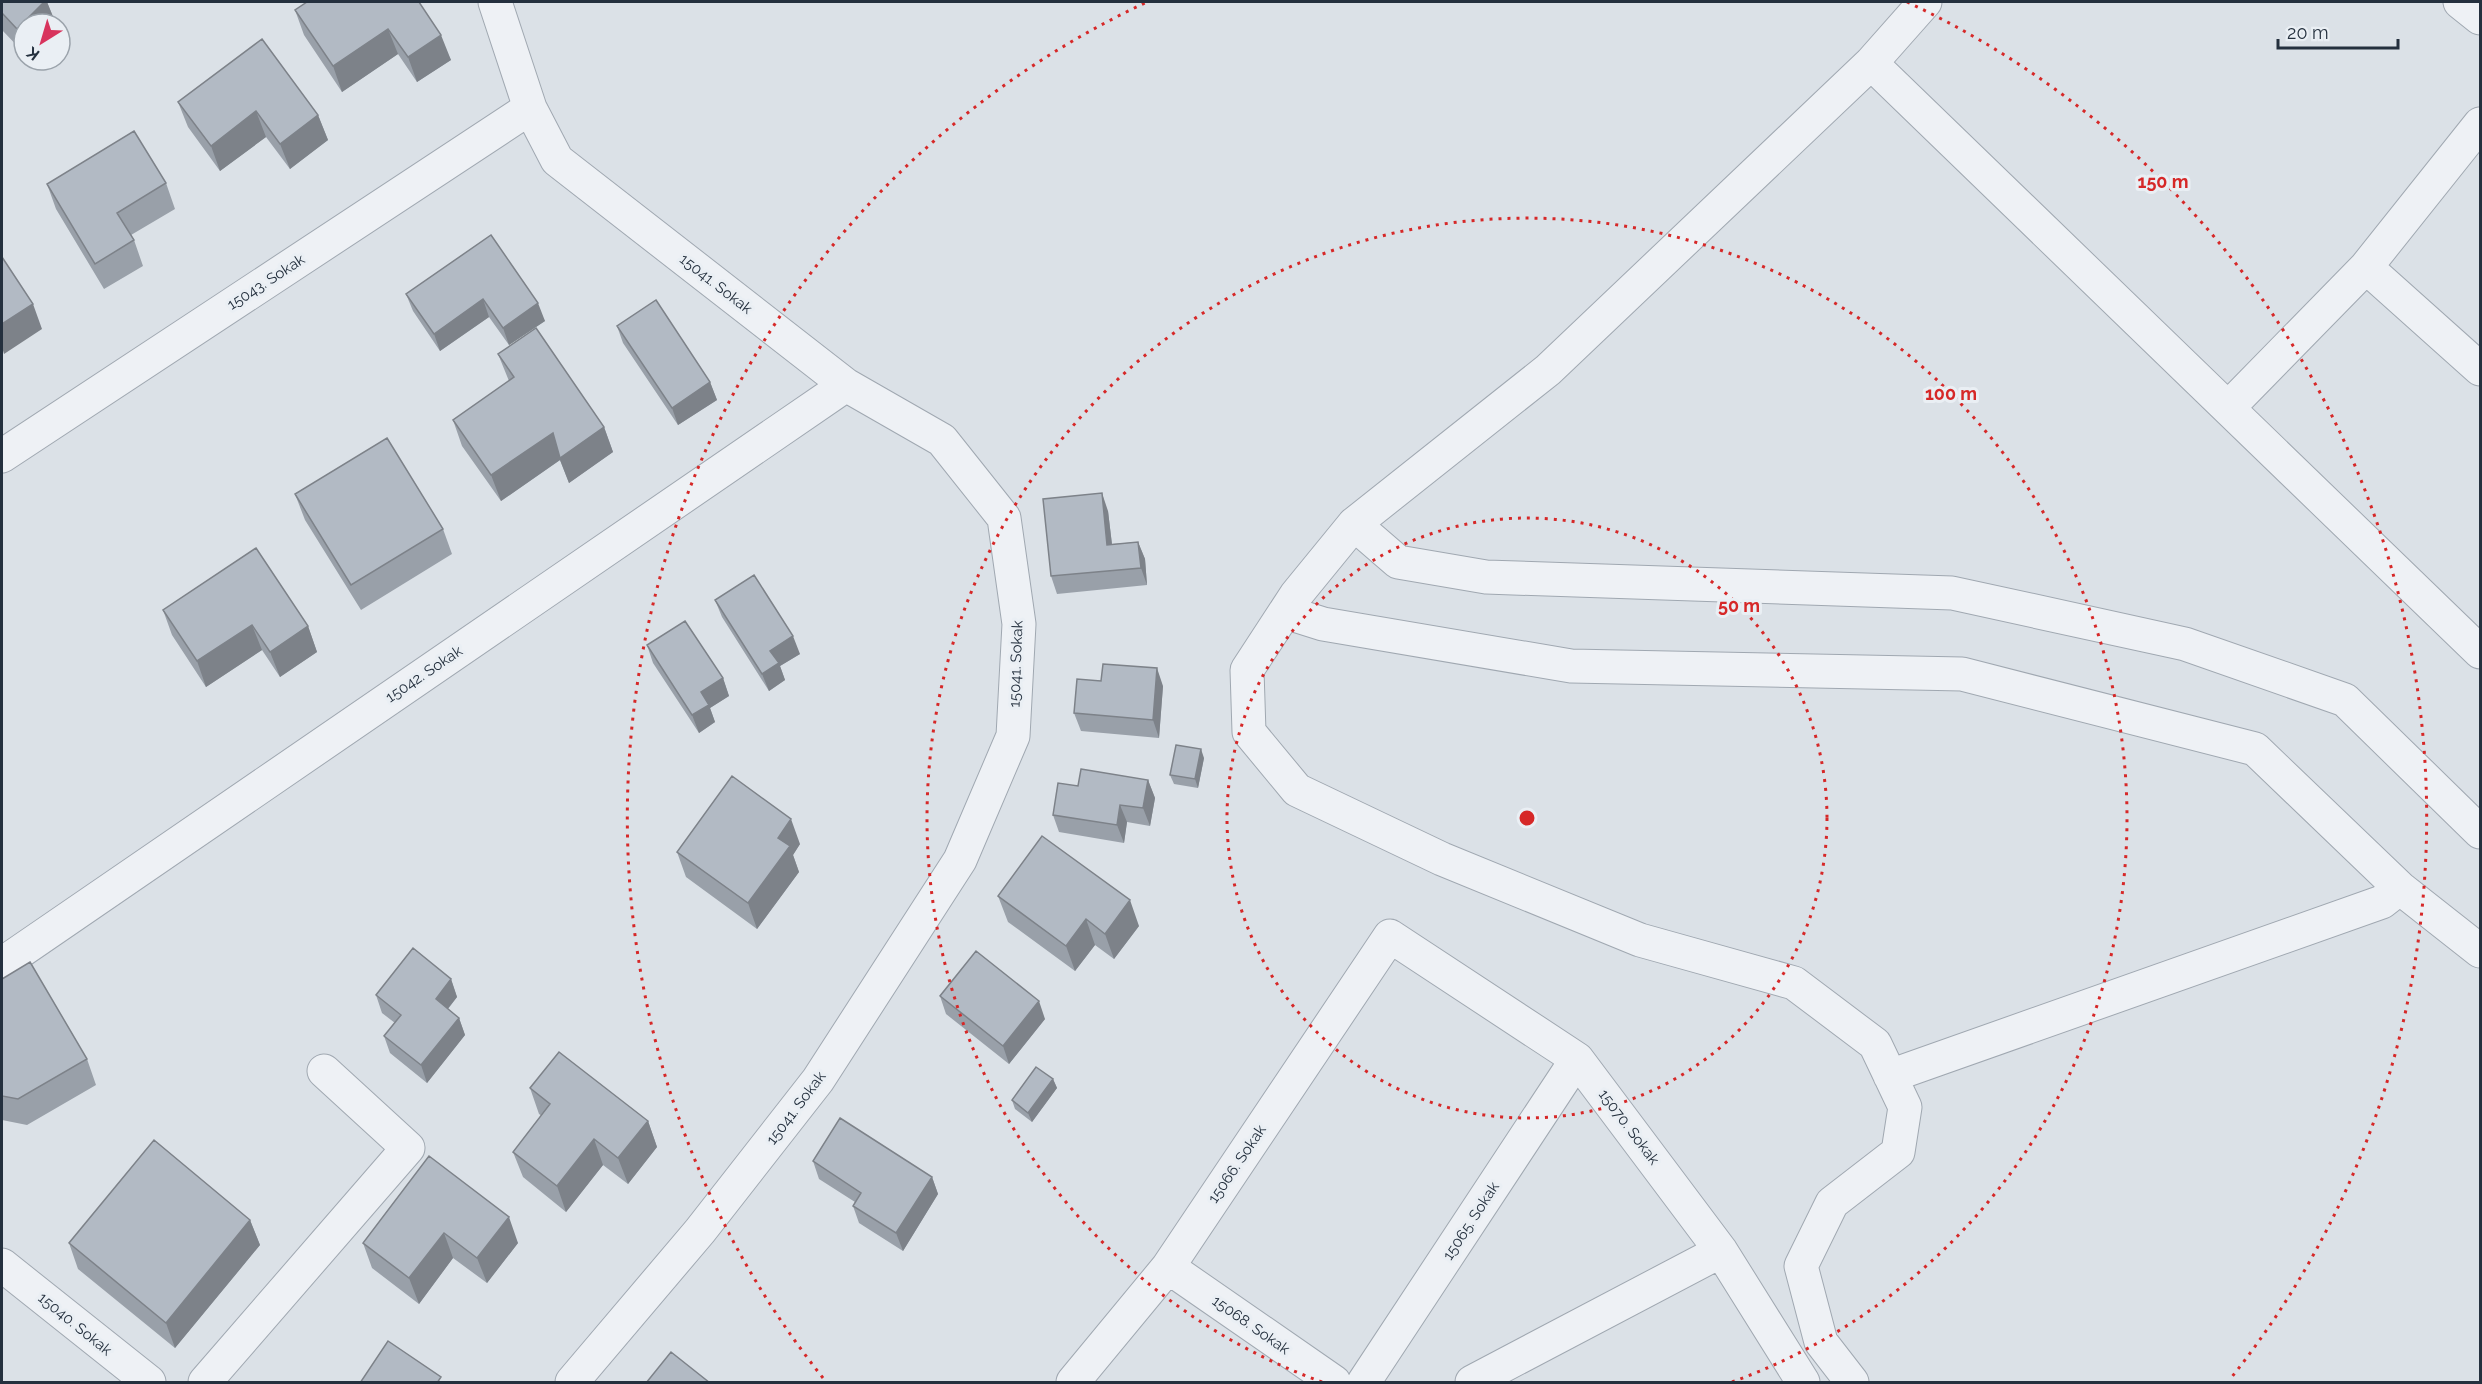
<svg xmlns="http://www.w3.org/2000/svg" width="2482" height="1384" font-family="Raleway,sans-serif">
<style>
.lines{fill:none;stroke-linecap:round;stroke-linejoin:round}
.minor-casing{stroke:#a0a8b1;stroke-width:35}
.minor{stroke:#eef1f5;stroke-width:33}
.wall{fill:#99a0a9}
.shaded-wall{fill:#7d8289}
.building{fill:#b2bac4;stroke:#7d8289;stroke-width:1.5}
.ring{fill:none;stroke:#d62828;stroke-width:3;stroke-dasharray:3 6}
.labels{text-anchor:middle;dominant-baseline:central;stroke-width:6;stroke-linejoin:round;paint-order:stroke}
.street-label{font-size:15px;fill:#24303e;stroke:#eaeff4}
.centre{fill:#d62828;stroke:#eaeff4;stroke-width:3}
.ring-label{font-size:18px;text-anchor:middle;font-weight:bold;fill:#d62828;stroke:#eaeff4;stroke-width:6;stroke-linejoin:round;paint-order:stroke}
</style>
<rect width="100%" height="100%" fill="#dbe1e7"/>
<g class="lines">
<g class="minor-casing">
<path id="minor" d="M495,2L530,108L557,160L846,385L942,440L1004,518L1019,624L1013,736L960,860L818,1080L700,1231L572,1382
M2460,2L2480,18
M1871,63L2480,652
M2366,267L2480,369
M2228,408L2366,267L2480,124
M2,456L530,108
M1354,524L1398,562L1486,577L1952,593L2185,644L2345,700L2480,832
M1285,612L1323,624L1571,666L1962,674L2255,749L2400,888L2480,951
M2,964L846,385
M1890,1076L2382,902L2400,888
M2,1265L149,1382
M1168,1267L1334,1382
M205,1382L408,1148L324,1071
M1073,1382L1168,1267L1390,936L1577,1059L1721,1251L1803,1382
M1364,1382L1577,1059
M1472,1382L1721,1251
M1852,1382L1821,1342L1801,1266L1832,1203L1898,1152L1905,1107L1875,1044L1794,983L1640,940L1442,859L1297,790L1249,732L1247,670L1296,595L1354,524L1548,370L1871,63L1925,2"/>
</g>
<use href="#minor" class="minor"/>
</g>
<path class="wall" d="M2,2H47L56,24H24V53L2,30V31Z
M419,2L451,60L417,82L398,54L342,92L304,35L295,10Z
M178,102L318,115L328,140L290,169L266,137L220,171L188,127Z
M166,183L175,209L131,235L134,240L143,266L104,289L56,209L47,184Z
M491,235L545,321L509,345L489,317L440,351L413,311L406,294Z
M617,326L710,382L717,400L678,425L623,343Z
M498,354L604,427L613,452L569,483L560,460L501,501L462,446L453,420L509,381Z
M295,494L443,529L452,554L361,610L305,520Z
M1108,511L1112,544L1138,542L1145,559L1147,585L1057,594L1051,576Z
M715,600L800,654L780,666L785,680L769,691L722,617Z
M163,610L308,626L317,652L280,677L262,650L206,687L172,635Z
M647,645L723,678L729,696L710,708L715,722L699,733L653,663Z
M1163,686L1159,738L1081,731L1074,713Z
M1204,758L1198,788L1174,784L1170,775Z
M1148,780L1155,798L1150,826L1127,822L1124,843L1059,832L1053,815L1078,786Z
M800,844L793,855L799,872L757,929L686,877L677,852Z
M998,896L1139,926L1114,959L1095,945L1075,971L1008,922Z
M2,979L87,1059L96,1085L27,1125L2,1120Z
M451,979L457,997L448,1009L459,1018L465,1035L427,1083L390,1053L384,1036L395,1023L382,1013L376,995Z
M940,996L1045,1019L1009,1064L946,1014Z
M1053,1079L1057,1088L1032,1122L1015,1109L1012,1100Z
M530,1088L648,1121L657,1147L628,1184L603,1165L566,1212L523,1177L513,1152L542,1116L539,1114Z
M429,1156L518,1243L487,1283L453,1258L419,1304L372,1268L363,1243Z
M813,1161L932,1177L938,1194L903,1251L859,1223L853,1206L855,1202L819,1179Z
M250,1220L260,1245L175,1348L78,1269L69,1243Z"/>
<path class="shaded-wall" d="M44,2H47L56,24H24V49L17,29Z
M388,29L398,54L342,92L333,66Z
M441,35L451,60L417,82L408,57Z
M256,111L266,137L220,171L211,146Z
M318,115L328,140L290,169L280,144Z
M483,299L489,317L440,351L434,334Z
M538,303L545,321L509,345L503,328Z
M33,304L42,329L4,354L2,347V324Z
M710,382L717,400L678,425L672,408Z
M604,427L613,452L569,483L560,460L501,501L491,475L553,433Z
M1102,493L1108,511L1114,562L1107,545Z
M1138,542L1145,559L1147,585L1141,568Z
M252,625L262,650L206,687L197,661Z
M308,626L317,652L280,677L270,652Z
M793,636L800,654L780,666L785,680L769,691L762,674L770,651Z
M1157,668L1163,686L1159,738L1153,720Z
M723,678L729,696L710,708L715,722L699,733L692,715L701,692Z
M1201,749L1204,758L1198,788L1195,779Z
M1148,780L1155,798L1150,826L1143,808Z
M1120,805L1127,822L1124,843L1117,825Z
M791,819L800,844L793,855L799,872L757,929L748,903L778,838Z
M1130,900L1139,926L1114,959L1105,934Z
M1086,919L1095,945L1075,971L1066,946Z
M451,979L457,997L442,1016L436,999Z
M1039,1001L1045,1019L1009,1064L1003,1046Z
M459,1018L465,1035L427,1083L421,1065Z
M1053,1079L1057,1088L1032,1122L1028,1113Z
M648,1121L657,1147L628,1184L618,1158Z
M594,1139L603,1165L566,1212L557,1186Z
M932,1177L938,1194L903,1251L896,1233Z
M509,1217L518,1243L487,1283L477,1258Z
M250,1220L260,1245L175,1348L166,1323Z
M444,1233L453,1258L419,1304L409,1278Z"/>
<path class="building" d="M2,2H44L17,29L2,13Z
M307,2H419L441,35L408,57L388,29L333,66L295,10Z
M262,39L318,115L280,144L256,111L211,146L178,102Z
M134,131L166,183L117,213L134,240L95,264L47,184Z
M491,235L538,303L503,328L483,299L434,334L406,294Z
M2,257L33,304L2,324Z
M656,300L710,382L672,408L617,326Z
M536,328L604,427L560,458L553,433L491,475L453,420L514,377L498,354Z
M387,438L443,529L351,585L295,494Z
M1102,493L1107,545L1138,542L1141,568L1051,576L1043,499Z
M256,548L308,626L270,652L252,625L197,661L163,610Z
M754,575L793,636L770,651L779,663L762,674L715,600Z
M685,621L723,678L701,692L709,705L692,715L647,645Z
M1103,664L1157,668L1153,720L1074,713L1077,679L1101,681Z
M1176,745L1201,749L1195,779L1170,775Z
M1081,769L1148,780L1143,808L1120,805L1117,825L1053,815L1058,783L1078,786Z
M732,776L791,819L778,838L790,846L748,903L677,852Z
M1042,836L1130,900L1105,934L1086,919L1066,946L998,896Z
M413,948L451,979L436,999L459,1018L421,1065L384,1036L401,1015L376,995Z
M976,951L1039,1001L1003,1046L940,996Z
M30,962L87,1059L18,1099L2,1096V979Z
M559,1052L648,1121L618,1158L594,1139L557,1186L513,1152L550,1104L530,1088Z
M1036,1067L1053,1079L1028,1113L1012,1100Z
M840,1118L932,1177L896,1233L853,1206L861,1193L813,1161Z
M154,1140L250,1220L166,1323L69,1243Z
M429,1156L509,1217L477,1258L444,1233L409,1278L363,1243Z
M388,1341L441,1377L437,1383H360Z
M671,1352L710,1383H646Z"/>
<g class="ring">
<circle cx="1527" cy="818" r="300"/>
<path d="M1322 1382A600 600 0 1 1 1732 1382"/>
<path d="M823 1378A900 900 0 0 1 1147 2M1907 2A900 900 0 0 1 2231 1378"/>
</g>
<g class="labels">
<g class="street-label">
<text transform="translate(266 282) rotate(-33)">15043. Sokak</text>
<text transform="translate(716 284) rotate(38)">15041. Sokak</text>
<text transform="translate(1016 664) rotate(-88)">15041. Sokak</text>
<text transform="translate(424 674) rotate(-34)">15042. Sokak</text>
<text transform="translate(796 1108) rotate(-53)">15041. Sokak</text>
<text transform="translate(1629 1127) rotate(53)">15070. Sokak</text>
<text transform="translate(1237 1164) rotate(-56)">15066. Sokak</text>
<text transform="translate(1471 1221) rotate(-57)">15065. Sokak</text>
<text transform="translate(75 1324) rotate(39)">15040. Sokak</text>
<text transform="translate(1251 1325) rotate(35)">15068. Sokak</text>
</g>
</g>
<circle cx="1527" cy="818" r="9" class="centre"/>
<g class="ring-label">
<text x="2163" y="188">150 m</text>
<text x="1951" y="400">100 m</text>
<text x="1739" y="612">50 m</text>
</g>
<rect width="2482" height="1384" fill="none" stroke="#24303e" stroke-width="6"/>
<g transform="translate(42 42) rotate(217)"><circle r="28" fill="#eaeff4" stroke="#9ba3ab" stroke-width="1.5"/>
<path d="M0-4.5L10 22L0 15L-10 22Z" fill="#d8345d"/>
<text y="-9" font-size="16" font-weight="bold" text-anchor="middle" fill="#24303e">K</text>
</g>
<path d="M2278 39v9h120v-9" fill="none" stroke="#24303e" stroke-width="3"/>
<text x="2287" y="39" font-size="18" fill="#24303e" stroke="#eaeff4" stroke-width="4.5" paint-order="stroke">20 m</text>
</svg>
